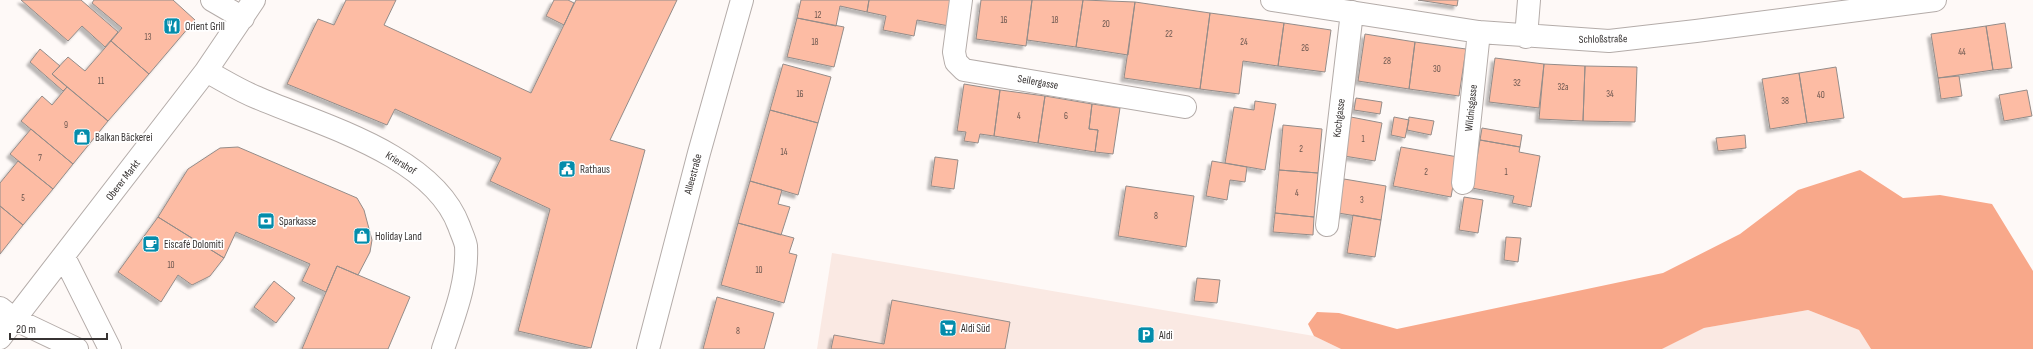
<svg xmlns="http://www.w3.org/2000/svg" width="2033" height="349" font-family="'Sofia Sans Condensed',sans-serif">
<style>
.built{fill:#fae9e3}
.forest{fill:#f8a88a}
.building{fill:#fdbca4;stroke:#948c89;filter:url(#shadow)}
.lines{fill:none;stroke-linecap:round;stroke-linejoin:round}
.minor-casing{stroke:#b4aca9;stroke-width:24}
.minor{stroke:#fff;stroke-width:22}
.labels{text-anchor:middle;dominant-baseline:central;stroke-width:3.5;stroke-linejoin:round;paint-order:stroke}
.number-label{font-size:9px;fill:#68554e}
.poi-label{font-size:11px;fill:#373332;stroke:#fff;text-anchor:start}
.street-label{font-size:11px;fill:#373332;stroke:#fff}
</style>
<defs>
<filter id="shadow"><feDropShadow dx="-3.5" dy="3.5" stdDeviation="1" flood-color="#0004"/></filter>
</defs>
<rect width="100%" height="100%" fill="#fef9f7"/>
<path class="built" d="M832,253L1314,336L1341,349H817Z
M1808,310L1859,330L1871,349H1662L1704,328Z"/>
<path class="forest" d="M1860,170L1903,198L1940,195L1992,204L2033,271V349H1871L1859,330L1808,310L1704,328L1662,349H1341L1314,336L1308,324L1317,312L1339,313L1397,329L1663,273L1740,234L1798,190Z"/>
<path class="building" d="M21,0H81L118,32L105,47L82,26L68,41Z
M94,0H173L195,20L149,74L111,41L122,28L92,3Z
M346,0H396L384,25L531,93L576,0H677L610,140L645,150L591,348L518,331L550,209L490,181L501,158L395,109L387,125L287,84L318,19L334,25Z
M554,0H568L574,3L564,25L546,16Z
M801,0H869L867,12L840,6L836,26L797,18Z
M869,0H954L949,26L917,20L914,36L883,30L886,16L867,12Z
M981,0H1032L1026,46L976,39Z
M1032,0H1083L1076,47L1027,40Z
M1083,0L1135,2L1128,55L1076,47Z
M1418,0H1458L1457,6Z
M1135,2L1210,13L1200,89L1124,78Z
M1210,13L1284,23L1278,66L1243,61L1239,94L1200,89Z
M797,18L844,27L834,67L787,57Z
M1284,23L1331,30L1325,72L1278,66Z
M2005,23L2012,68L1993,70L1986,26Z
M1986,26L1993,70L1938,78L1931,34Z
M1365,34L1415,42L1409,89L1358,81Z
M111,41L149,74L108,121L52,74L68,57L85,71Z
M1415,42L1466,49L1459,96L1409,89Z
M40,49L60,66L52,74L67,87L63,91L30,62Z
M1495,58L1544,64L1539,108L1489,102Z
M783,64L831,77L818,123L770,110Z
M1544,64L1585,66L1583,121L1539,119Z
M1585,66L1637,67L1635,122L1583,121Z
M1836,67L1844,118L1807,123L1799,73Z
M1799,73L1807,123L1770,129L1762,79Z
M1959,76L1962,96L1941,99L1938,78Z
M964,84L1000,90L994,136L980,134L978,143L964,141L966,132L957,131Z
M67,87L108,121L73,164L21,121L42,96L52,105Z
M1000,90L1045,96L1038,143L994,136Z
M2027,90L2032,116L2004,121L1999,95Z
M1045,96L1092,104L1089,129L1098,130L1095,152L1038,143Z
M1356,98L1382,102L1380,114L1354,110Z
M1255,101L1276,104L1265,170L1225,163L1234,107L1254,110Z
M1092,104L1120,108L1113,154L1095,152L1098,130L1089,129Z
M770,110L818,123L798,195L750,181Z
M1351,117L1382,123L1375,161L1344,156Z
M1394,117L1409,120L1405,138L1391,135Z
M1409,117L1434,121L1431,135L1407,130Z
M1283,125L1322,129L1318,173L1279,170Z
M1482,128L1522,135L1520,147L1480,140Z
M31,129L73,164L53,189L10,154Z
M1745,135L1746,148L1718,151L1716,138Z
M1480,140L1520,147L1519,152L1540,156L1531,207L1512,203L1514,196L1472,188Z
M238,147L357,198L364,210L372,240L370,252L358,275L337,266L326,292L302,281L310,264L236,232L224,258L158,217L188,169L220,148Z
M1401,147L1458,157L1451,197L1393,186Z
M935,157L958,160L954,189L931,186Z
M18,161L53,189L23,225L0,206V183Z
M1212,161L1247,167L1245,182L1230,180L1227,200L1206,196Z
M1279,170L1318,173L1314,217L1275,213Z
M1344,179L1386,186L1381,220L1338,213Z
M750,181L782,190L778,204L790,207L781,235L738,223Z
M1126,186L1194,196L1186,247L1118,236Z
M1464,197L1483,200L1478,233L1459,230Z
M0,206L23,225L0,254Z
M1275,213L1314,217L1313,235L1273,232Z
M1353,215L1381,220L1375,257L1347,253Z
M158,217L224,258L210,276L192,285L178,275L161,302L118,272Z
M738,223L794,238L789,253L797,255L784,303L721,285Z
M1506,237L1521,238L1518,262L1504,260Z
M337,266L410,297L388,349H302Z
M1197,278L1220,280L1217,303L1194,301Z
M274,281L295,298L276,323L254,307Z
M717,297L774,313L764,349H703Z
M892,300L1010,322L1005,349H831L834,335L884,344Z"/>
<g class="lines">
<g class="minor-casing">
<path id="minor" d="M212,0L243,18
M961,0L954,52L956,62L964,70L1185,107
M1272,0L1479,32L1609,41L1696,31L1935,0
M1526,37L1529,0
M206,71C223,80 240,91 258,98C321,125 433,155 459,226C461,232 465,240 466,246C468,282 454,316 443,349
M1463,183L1479,32
M1327,225L1352,12
M64,257L110,349
M0,308L14,319L77,349
M0,338L206,71L254,0
M648,349L699,153L742,0"/>
</g>
<use href="#minor" class="minor"/>
</g>
<defs>
<g id="restaurant-square" transform="scale(0.9)"><rect x="-9" y="-9" width="18" height="18" rx="4" fill="#048cab" stroke="#fff"/><path d="M-5-6h1v4h1v-4h1v4h1v-4h1v5L-1.5 .5V6h-2V.5L-5-1ZM5-6V6H3V1.5H1.5Q1.5-4 5-6Z" fill="#fff"/></g>
<g id="shop-square" transform="scale(0.9)"><rect x="-9" y="-9" width="18" height="18" rx="4" fill="#048cab" stroke="#fff"/><path d="M-5-2.5h2.3a2.7 3.5 0 0 1 5.4 0H5L5.5 6h-11ZM-1.5-2.5h3a1.5 2.3 0 0 0-3 0Z" fill="#fff"/></g>
<g id="civic-square" transform="scale(0.9)"><rect x="-9" y="-9" width="18" height="18" rx="4" fill="#048cab" stroke="#fff"/><path d="M-.6-6.5H3V-4.5H.6V-3L4-1V1h2V6H-6V1h2V-1L-.6-3ZM-1.2 2.5V6h2.4V2.5Z" fill="#fff"/></g>
<g id="bank-square" transform="scale(0.9)"><rect x="-9" y="-9" width="18" height="18" rx="4" fill="#048cab" stroke="#fff"/><path d="M-6-4H6V4H-6ZM0-2.3a2.3 2.3 0 1 0 0 4.6a2.3 2.3 0 1 0 0-4.6Z" fill="#fff"/></g>
<g id="cafe-square" transform="scale(0.9)"><rect x="-9" y="-9" width="18" height="18" rx="4" fill="#048cab" stroke="#fff"/><path d="M-5.5-4.5H6V0H3Q3 3.5 0 3.5H-2.5Q-5.5 3.5-5.5 0ZM3-3.2v2h1.7v-2ZM-6 4.5H4V6H-6Z" fill="#fff"/></g>
<g id="supermarket-square" transform="scale(0.9)"><rect x="-9" y="-9" width="18" height="18" rx="4" fill="#048cab" stroke="#fff"/><path d="M-6-5.5h2.5l.6 2H6L4.5 2H-2.5L-4.4-4H-6ZM-1.5 3.2a1.3 1.3 0 1 0 .1 0ZM3 3.2a1.3 1.3 0 1 0 .1 0Z" fill="#fff"/></g>
<g id="parking-square" transform="scale(0.9)"><rect x="-9" y="-9" width="18" height="18" rx="4" fill="#048cab" stroke="#fff"/><path d="M-3.5-5.5H1a3.5 3.5 0 0 1 0 7H-1V5.5H-3.5ZM-1-3.4V-.6H.8a1.4 1.4 0 0 0 0-2.8Z" fill="#fff"/></g>
</defs>
<g fill-rule="evenodd">
<use href="#restaurant-square" x="172" y="26"/>
<use href="#shop-square" x="82" y="137"/>
<use href="#civic-square" x="567" y="169"/>
<use href="#bank-square" x="266" y="221"/>
<use href="#shop-square" x="362" y="236"/>
<use href="#cafe-square" x="151" y="244"/>
<use href="#supermarket-square" x="948" y="328"/>
<use href="#parking-square" x="1146" y="335"/>
</g>
<g class="labels">
<g class="number-label">
<text x="818" y="15">12</text>
<text x="1004" y="20">16</text>
<text x="1055" y="20">18</text>
<text x="1106" y="24">20</text>
<text x="1169" y="34">22</text>
<text x="148" y="37">13</text>
<text x="815" y="42">18</text>
<text x="1244" y="42">24</text>
<text x="1305" y="48">26</text>
<text x="1962" y="52">44</text>
<text x="1387" y="61">28</text>
<text x="1437" y="69">30</text>
<text x="101" y="81">11</text>
<text x="1517" y="83">32</text>
<text x="1563" y="87">32a</text>
<text x="800" y="94">16</text>
<text x="1610" y="94">34</text>
<text x="1821" y="95">40</text>
<text x="1785" y="101">38</text>
<text x="1019" y="116">4</text>
<text x="1066" y="116">6</text>
<text x="66" y="125">9</text>
<text x="1363" y="139">1</text>
<text x="1301" y="149">2</text>
<text x="784" y="152">14</text>
<text x="40" y="158">7</text>
<text x="1426" y="172">2</text>
<text x="1506" y="172">1</text>
<text x="1297" y="193">4</text>
<text x="23" y="198">5</text>
<text x="1362" y="200">3</text>
<text x="1156" y="216">8</text>
<text x="171" y="265">10</text>
<text x="759" y="270">10</text>
<text x="738" y="331">8</text>
</g>
<g class="poi-label">
<text x="185" y="26">Orient Grill</text>
<text x="95" y="137">Balkan Bäckerei</text>
<text x="580" y="169">Rathaus</text>
<text x="279" y="221">Sparkasse</text>
<text x="375" y="236">Holiday Land</text>
<text x="164" y="244">Eiscafé Dolomiti</text>
<text x="961" y="328">Aldi Süd</text>
<text x="1159" y="335">Aldi</text>
</g>
<g class="street-label">
<text transform="translate(1603 39) rotate(-1)">Schloßstraße</text>
<text transform="translate(1038 82) rotate(10)">Seilergasse</text>
<text transform="translate(1471 108) rotate(-84)">Wildnisgasse</text>
<text transform="translate(1339 118) rotate(-83)">Kochgasse</text>
<text transform="translate(401 163) rotate(32)">Kriershof</text>
<text transform="translate(693 174) rotate(-75)">Alleestraße</text>
<text transform="translate(123 180) rotate(-52)">Oberer Markt</text>
</g>
</g>
<path d="M10 333v6h97v-6" fill="none" stroke="#373332" stroke-width="2"/>
<text x="16" y="333" font-size="12" fill="#373332" stroke="#ffffff" stroke-width="3" paint-order="stroke">20 m</text>
</svg>
